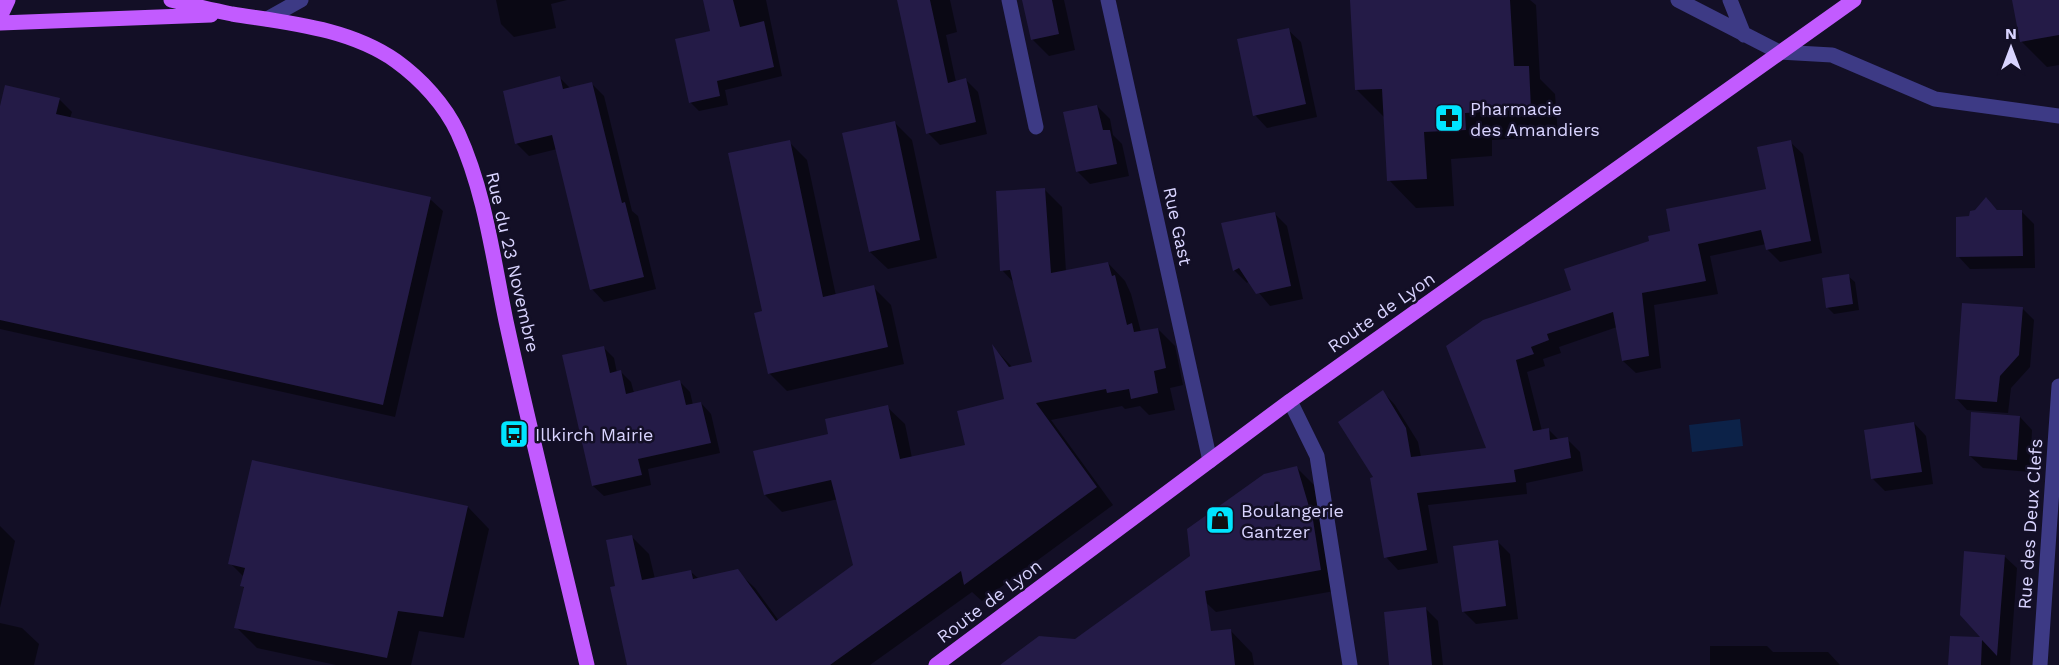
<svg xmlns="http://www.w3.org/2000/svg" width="2059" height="665" font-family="'Work Sans',sans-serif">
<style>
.water{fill:#0c2248}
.shadow{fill:#0007}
.building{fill:#241b47}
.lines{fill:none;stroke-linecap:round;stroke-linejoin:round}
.minor{stroke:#3d3a85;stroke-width:15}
.major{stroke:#c25bff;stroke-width:15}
.labels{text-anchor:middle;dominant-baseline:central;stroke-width:5;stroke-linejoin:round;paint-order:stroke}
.poi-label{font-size:18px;fill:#d9d4ff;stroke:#130f26;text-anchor:start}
.street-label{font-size:18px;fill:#d9d4ff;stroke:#130f26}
</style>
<rect width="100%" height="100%" fill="#130f26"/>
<path class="water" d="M1740,419L1743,446L1692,452L1689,425Z"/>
<path class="shadow" d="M496,0H567L551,4L556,28L514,37L501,24Z
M714,0H766L782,76L725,90L728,105L699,111L690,102L712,33Z
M899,0H950L957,32L946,35L956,82L966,80L978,92L987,134L940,145L928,133Z
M1024,0H1064L1075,50L1049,56L1032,39Z
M1362,0H1530L1536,5L1540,79L1555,94L1558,136L1492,140V156L1451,159L1454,206L1416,208L1389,180L1384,117L1356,89Z
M2013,0H2059V65L2047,67L2022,42Z
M1288,30L1301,42L1317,117L1267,128L1255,115Z
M560,78L570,88L591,83L604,96L632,211L638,216L656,289L604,302L592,289L557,149L529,156L517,144L505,92Z
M59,99L72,112L70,118L430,199L443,211L395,417L0,329V113Z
M1097,106L1110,119L1113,135L1122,144L1129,176L1090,184L1077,171Z
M894,122L912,140L937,258L888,269L870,252Z
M789,142L807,160L836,296L873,287L891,305L904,364L787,391L769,373L764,312Z
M1790,142L1803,154L1822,253L1780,262L1767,249L1766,244L1710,256L1718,294L1654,305L1661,368L1636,373L1623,361L1617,327L1559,347L1561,353L1543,359L1545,366L1527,372L1542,431L1548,429L1559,440L1567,439L1580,452L1583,471L1526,483L1527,494L1428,505L1438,563L1398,570L1386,557L1376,478L1383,392L1395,405L1418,442L1421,457L1488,449L1448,347L1572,291L1651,242L1767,190Z
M1045,190L1062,207L1066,272L1108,263L1125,281L1131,294L1141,332L1158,329L1175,346L1183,385L1170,388L1175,410L1149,415L1140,406L1125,409L1122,406L1051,420L1113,505L982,601L972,592L870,665H629L617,587L632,537L649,554L655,579L691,572L699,579L737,571L755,588L779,621L854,566L838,499L782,512L765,495L830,435L887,407L905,424L912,458L967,446L1005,400L995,349L1013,368L1034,363L1015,284L1002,270Z
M1986,199L1999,212L2021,211L2034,224L2035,268L1970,269L1958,256L1971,218Z
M1274,213L1287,226L1303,299L1270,306L1249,281L1247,283L1234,270Z
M1848,276L1855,282L1859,310L1834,314L1827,307Z
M2023,309L2034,320L2030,367L2011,388L2008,413L1967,410L1956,398Z
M604,348L614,358L617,373L621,372L631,382L634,393L679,381L690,392L693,405L701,403L711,414L720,453L648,469L651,485L604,496L593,486Z
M2020,417L2032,430L2030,472L1983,468L1970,456Z
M1914,423L1926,436L1933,484L1885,491L1873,479Z
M1296,467L1317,488L1340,590L1216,612L1195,592Z
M468,507L489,529L464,638L419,631L411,665H336L257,648L236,627L245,589L242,586L244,577L230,563Z
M0,526L15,541L0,608Z
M1497,541L1510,554L1518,619L1476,624L1463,611Z
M2004,556L2017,568L2010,665H1950L1952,637L1984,639Z
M1425,608L1438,621L1443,665H1391Z
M0,623L22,628L39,644L34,665H0Z
M1230,630L1252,653L1254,665H1204Z
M1710,646H1767L1773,652H1828L1840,665H1710Z"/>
<path class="building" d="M703,0H733L740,27L764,21L774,67L717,81L720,96L689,103L675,39L710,31Z
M897,0H930L948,83L966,78L976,122L926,134Z
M1022,0H1052L1059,34L1031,40Z
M1350,0H1510L1514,66H1529L1531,109L1465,113L1466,130L1424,132L1427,179L1387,181L1382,89L1355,90Z
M2012,0H2059V35L2020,42Z
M1289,28L1306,104L1253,116L1237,39Z
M560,76L563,89L592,82L622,203L625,202L644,277L590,290L552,135L515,144L503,91Z
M5,85L60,98L56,114L431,197L383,405L0,320V106Z
M1097,105L1103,130H1110L1117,164L1076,172L1063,112Z
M895,121L920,240L869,252L842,133Z
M790,140L823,297L874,285L888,347L768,374L754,313L762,311L728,153Z
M1791,140L1811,241L1766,250L1761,230L1698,244L1706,281L1642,293L1649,356L1622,361L1613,312L1547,334L1549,340L1531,347L1534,354L1516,360L1533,431L1549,428L1550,440L1568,437L1571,458L1514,470L1516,482L1417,493L1427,550L1384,558L1370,478L1373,477L1338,422L1383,390L1406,428L1411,457L1486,448L1446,346L1483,320L1571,290L1564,269L1649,241L1648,236L1670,231L1666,209L1766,189L1757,147Z
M1045,188L1051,273L1108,262L1112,276L1115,275L1127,325L1132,323L1134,332L1158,328L1166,368L1154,371L1158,393L1131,399L1129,389L1107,393L1106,389L1036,403L1097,487L964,585L961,571L830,665H627L610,587L615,586L606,540L632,535L642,580L691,570L693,579L738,569L776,621L853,565L831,480L764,495L753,451L828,434L825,419L888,405L900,459L965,445L957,411L1004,399L992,344L1009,367L1032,362L1010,270L1000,271L996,191Z
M1986,197L1997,210H2022L2023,256L1956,257V217L1969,216L1970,211L1975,210Z
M1275,212L1291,286L1256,294L1239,268L1233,271L1221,223Z
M1849,274L1853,304L1826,308L1822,278Z
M1962,303L2023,307L2019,355L2000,376L1997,402L1955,399Z
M604,346L610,373L621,370L626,394L680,380L686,405L701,402L711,443L638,459L642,475L592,486L562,355Z
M1971,412L2020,416L2017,460L1969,456Z
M1914,422L1922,472L1871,479L1864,430Z
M252,460L468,506L443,617L398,611L387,658L234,628L244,587L240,586L245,568L228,564Z
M1297,466L1313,520L1321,570L1205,591L1211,631L1231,629L1235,665H1000L1039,636L1075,639L1190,556L1187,529L1264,474Z
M1498,540L1506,606L1462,612L1453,546Z
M1964,551L2005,555L1997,656L1982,640L1981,665H1948L1950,636L1980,637L1960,615Z
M1426,607L1432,665H1389L1384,612Z"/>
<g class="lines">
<path class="minor" d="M1009,0L1036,127
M1108,0L1210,461
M1678,0L1779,52L1832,55L1935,99L2059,116
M1730,0L1744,35
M267,19L301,0
M1290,401L1317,456L1350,665
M2040,665L2059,386"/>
<path class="major" d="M171,0C191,5 212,10 232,14C288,23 349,28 396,61C421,79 445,105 458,133C485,192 493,258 506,321C531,436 560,550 587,665
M0,17L8,0
M0,23L211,15
M936,665L1290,401L1854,0"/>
</g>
<defs>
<g id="pharmacy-square" transform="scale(1.5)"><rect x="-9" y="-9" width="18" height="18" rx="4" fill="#00e5ff" stroke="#130f26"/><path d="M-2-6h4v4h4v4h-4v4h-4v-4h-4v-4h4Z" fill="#111"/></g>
<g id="bus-square" transform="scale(1.5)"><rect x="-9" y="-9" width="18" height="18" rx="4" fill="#00e5ff" stroke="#130f26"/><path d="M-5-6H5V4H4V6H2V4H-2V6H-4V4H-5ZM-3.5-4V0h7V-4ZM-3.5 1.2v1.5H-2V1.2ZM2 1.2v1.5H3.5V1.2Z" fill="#111"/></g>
<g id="shop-square" transform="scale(1.5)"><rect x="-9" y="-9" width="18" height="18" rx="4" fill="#00e5ff" stroke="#130f26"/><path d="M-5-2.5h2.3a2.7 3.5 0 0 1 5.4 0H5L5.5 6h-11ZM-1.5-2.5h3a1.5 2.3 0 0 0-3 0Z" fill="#111"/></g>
</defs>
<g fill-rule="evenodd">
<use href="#pharmacy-square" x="1449" y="118"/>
<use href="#bus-square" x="514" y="434"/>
<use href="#shop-square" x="1220" y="520"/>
</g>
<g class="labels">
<g class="poi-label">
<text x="1470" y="108">Pharmacie<tspan x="1470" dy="21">des Amandiers</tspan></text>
<text x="535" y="434">Illkirch Mairie</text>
<text x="1241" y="510">Boulangerie<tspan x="1241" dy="21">Gantzer</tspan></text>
</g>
<g class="street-label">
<text transform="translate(1178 226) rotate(78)">Rue Gast</text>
<text transform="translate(513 262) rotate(77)">Rue du 23 Novembre</text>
<text transform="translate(1381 312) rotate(-35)">Route de Lyon</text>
<text transform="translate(2030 524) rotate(-86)">Rue des Deux Clefs</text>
<text transform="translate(989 601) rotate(-37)">Route de Lyon</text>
</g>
</g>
<g transform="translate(2011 48)" stroke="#130f26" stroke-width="4.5" paint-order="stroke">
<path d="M0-4.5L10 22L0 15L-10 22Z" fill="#d9d4ff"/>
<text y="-9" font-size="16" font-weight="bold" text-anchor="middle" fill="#d9d4ff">N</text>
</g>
</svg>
